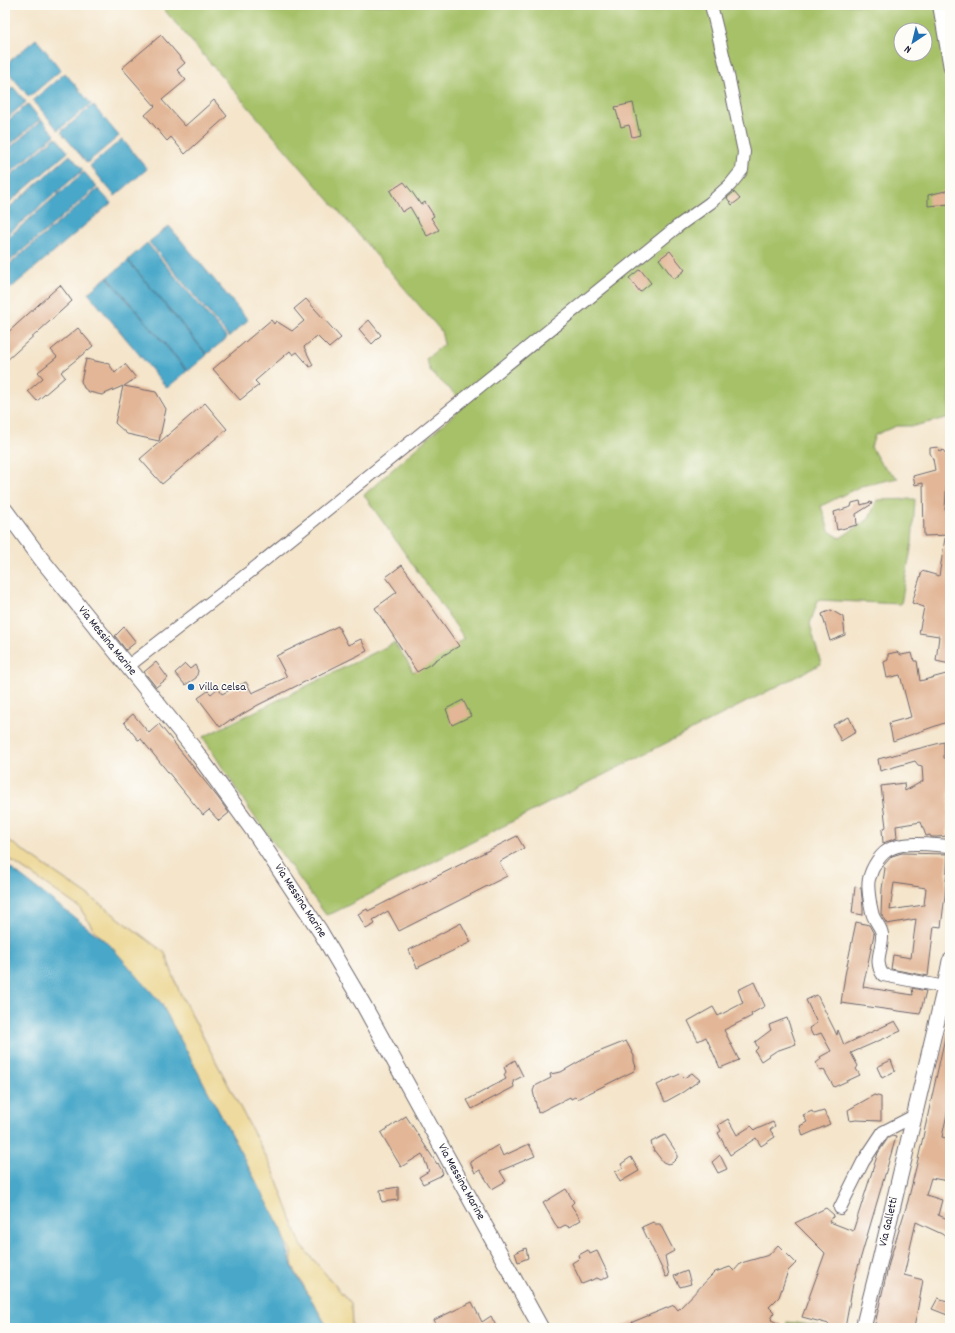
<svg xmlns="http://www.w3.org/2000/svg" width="955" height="1333" font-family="Dekko,sans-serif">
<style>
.green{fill:#a6c168;stroke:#647252;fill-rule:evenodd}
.sand{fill:#eeda9e;stroke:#887e6c}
.water{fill:#4aa8c9;stroke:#366582}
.building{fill:#e2b696;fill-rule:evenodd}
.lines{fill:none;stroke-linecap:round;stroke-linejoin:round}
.minor-casing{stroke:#6c666d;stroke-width:14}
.major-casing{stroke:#6c666d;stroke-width:17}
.minor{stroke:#fff;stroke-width:12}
.major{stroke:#fff;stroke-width:15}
.poi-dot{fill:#1f6fb2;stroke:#fdfcf7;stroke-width:1.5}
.labels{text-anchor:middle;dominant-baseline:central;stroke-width:3;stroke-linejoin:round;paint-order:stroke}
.street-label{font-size:12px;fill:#22223b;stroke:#fdfcf7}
.poi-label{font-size:12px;fill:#22223b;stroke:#fdfcf7;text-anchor:start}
</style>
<rect width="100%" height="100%" fill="#fdfcf7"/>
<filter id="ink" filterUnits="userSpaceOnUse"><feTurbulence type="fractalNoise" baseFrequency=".025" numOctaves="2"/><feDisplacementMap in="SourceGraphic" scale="8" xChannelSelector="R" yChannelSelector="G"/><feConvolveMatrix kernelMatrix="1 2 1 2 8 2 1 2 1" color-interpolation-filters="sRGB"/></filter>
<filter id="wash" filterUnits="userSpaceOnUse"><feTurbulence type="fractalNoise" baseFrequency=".012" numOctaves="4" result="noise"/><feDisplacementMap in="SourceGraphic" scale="16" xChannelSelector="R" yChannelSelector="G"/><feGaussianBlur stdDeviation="0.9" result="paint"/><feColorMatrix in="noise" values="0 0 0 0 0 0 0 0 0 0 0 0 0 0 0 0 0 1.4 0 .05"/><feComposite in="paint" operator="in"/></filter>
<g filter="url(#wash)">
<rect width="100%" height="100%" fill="#f4e5cb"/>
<path class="green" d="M160,5H950V417L914,426H896L875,435L871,447L881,464L898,478L861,486L821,506L829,531L840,538L869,519L877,500L915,499L912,543L901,604L818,600L810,624L821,664L333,913L326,915L249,809L203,737L394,643L406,659L413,672L465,639L364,495L462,407L458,397L431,372L426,359L444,344L441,331L341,214ZM901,30H925V54H901Z
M787,1322L820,1326V1328H786Z"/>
<path class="sand" d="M5,838L92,898L165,953L179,991L273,1170L301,1245L351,1304L352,1328H328L293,1267L291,1251L269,1206L161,1003L94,930L80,908L5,856Z"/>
<path class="water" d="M36,39L61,70L29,97L5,68V65Z
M65,73L91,104L58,130L33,100Z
M13,87L26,102L5,120V94Z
M28,104L40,119L5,149V123Z
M93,105L119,136L87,163L61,132Z
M42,120L55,135L5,177V152Z
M56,137L68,152L5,206V180Z
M122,139L147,169L115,196L90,166Z
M70,155L83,170L5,236V211Z
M84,172L97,187L5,265V240Z
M98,189L111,203L5,293V268Z
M169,226L248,320L229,337L149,242Z
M147,243L227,338L207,354L128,260Z
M128,261L207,355L188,371L108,277Z
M107,277L187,371L167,388L88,293Z
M5,864L109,944L161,1003L282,1230L293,1269L328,1328H5Z"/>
<g id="blocks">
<path class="building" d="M161,35L185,63L177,70L186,80L162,100L185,126L214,100L227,116L185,154L171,137L167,141L145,115L155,106L122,68Z
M633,103L640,135L632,137L629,125L621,127L615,107Z
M404,182L412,192L421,205L425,202L434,216L431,218L439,230L427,236L410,207L402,212L390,191Z
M950,190V204L928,206V195Z
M734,192L740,199L732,205L727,198Z
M670,251L685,270L674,279L659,259Z
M640,269L651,283L640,292L629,278Z
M60,285L72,301L5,362V335Z
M306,299L341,338L329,348L317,336L304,347L313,365L310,367L297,352L293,355L290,351L255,381L259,385L240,400L213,369L271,320L274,324L276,321L292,331L304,321L294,309Z
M369,320L381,335L372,344L359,329Z
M78,328L93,346L61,372L65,377L37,401L28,391L43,378L38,372L57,357L51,350Z
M86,359L109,364L115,373L125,364L136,378L124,386L156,392L166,409L159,441L127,434L115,423L123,386L102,395L89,392L84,388L81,381Z
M205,403L227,429L162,484L140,459Z
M938,447L940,452L943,450L946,454L950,453V476H947L945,510L950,509V535L924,536L923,483L915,485L913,476L935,470L933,459L930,453V448Z
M860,501L861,505L871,502L872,504L856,514L857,525L837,530L834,512L851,507L852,503Z
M945,538H950V664L936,661L939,636L919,633L924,607L912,603L922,571L939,576Z
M402,565L459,646L434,661V662L417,672L375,608L397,592L386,577Z
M831,610L843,617L845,635L830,641L822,614Z
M338,626L348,645L361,639L367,651L258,705L231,721L230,720L220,727L198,698L208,691L211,694L218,688L222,694L246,682L252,693L287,677L276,656Z
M124,627L136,642L126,650L115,636Z
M897,652L901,655L912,653L914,661H917L920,681L950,673V721L893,741L889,723L911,717L900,675L887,678L884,662L888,660V654Z
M156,662L168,678L156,687L144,672Z
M185,664L190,669L195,665L198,671L196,678L185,685L175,673Z
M463,700L471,716L452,725L446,709Z
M133,714L149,733L159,724L219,799L229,813L219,821L209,810L203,815L141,739L138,740L124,722Z
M849,717L856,732L841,741L833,725Z
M944,742V758L950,759L947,836L937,837H931L930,835L926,836L921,822L896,826L897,838L883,843L882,829L886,827L881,786L904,783L905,791L923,781L922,766L918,765L915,761L880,771L878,759Z
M517,836L524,848L499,862L507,876L399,931L388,911L373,920L375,924L366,929L358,914L367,909L368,911Z
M902,853L948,854L945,895L941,927L934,926L928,976L891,969L893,955L911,958L916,919L887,924L881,914L882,889L885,868L883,867V866L892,856ZM894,883L926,888L924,905L890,910Z
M855,887L861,888L863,908V915L852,913Z
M856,922L869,925L874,934L863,987L913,995L912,988L926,991L920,1014L841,1003L845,975Z
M461,923L471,942L417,968L409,950Z
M754,982L765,1006L751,1014L752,1016L724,1030L739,1060L720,1068L706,1037L698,1041L688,1021L713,1007L718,1016L743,1003L738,990Z
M817,995L837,1035L838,1030L844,1045L895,1021L901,1031L851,1053L858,1066L856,1069L860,1075L834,1087L824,1070L820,1071L816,1063L821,1059L820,1057L831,1051L821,1033L813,1036L809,1028L817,1023L806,1000Z
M787,1018L796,1044L776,1051L761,1061L755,1051L758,1048L755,1042L771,1030L769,1025Z
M946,1033H950V1100L942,1137L950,1139V1174L948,1181L931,1178L926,1195L942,1200L938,1215L950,1220V1241L942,1234L916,1222L904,1275L923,1280L914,1328H874L890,1259L908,1201L919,1155Z
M626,1041L634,1056V1061L636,1067L634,1071L577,1099L575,1097L571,1099L570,1097L538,1113L533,1091L535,1086L551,1078L550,1074L561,1072L591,1055Z
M515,1060L523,1076L513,1081L514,1087L472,1109L467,1100L506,1079L504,1075L506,1072L504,1067Z
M891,1060L895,1071L882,1078L877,1067Z
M692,1073L700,1080L683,1092L665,1102L657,1085L680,1074L684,1078Z
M874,1095L881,1097V1121L856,1120L850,1121L848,1110Z
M812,1111L814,1114L824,1111L830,1124L803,1136L800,1126L807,1122L803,1115Z
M406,1116L437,1164L438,1163L443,1173L440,1176L423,1184L419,1177L429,1171L422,1154L401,1167L381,1133Z
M728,1119L737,1135L751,1126L755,1130L773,1122L775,1126L770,1130L775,1137L761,1146L756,1138L730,1155L718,1133L721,1131L718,1125Z
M665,1135L677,1153V1158L672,1163L668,1164L663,1162L653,1149L651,1142Z
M892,1136L896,1137L853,1284L845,1328H828L829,1324L802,1317L825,1253L795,1223L826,1208L834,1215L830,1222L853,1231L878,1153L888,1138Z
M529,1144L535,1156L500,1171L506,1181L492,1189L480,1170L475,1173L470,1162L498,1145L503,1156Z
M720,1155L727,1169L718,1173L712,1162Z
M631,1157L639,1171L620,1182L615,1172L623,1168L621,1164Z
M398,1187V1200L382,1202L380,1190Z
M566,1189L574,1202L571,1205L581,1220L569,1227L565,1225L558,1229L543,1203Z
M653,1222L655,1224H660L674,1251L665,1256L669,1276L666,1277L642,1227Z
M778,1245L796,1263L788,1271L779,1297L769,1307L774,1312L771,1320L788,1328H618L674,1305L678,1310L715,1272L730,1267L734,1271L741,1263L769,1255Z
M526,1248L528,1258L518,1262L515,1253Z
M588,1250L590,1254L597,1251L609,1276L601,1280L597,1278L582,1284L572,1263L580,1258L579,1255Z
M687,1271L691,1284L680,1287L674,1276Z
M938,1298L950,1302V1316L932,1309Z
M472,1302L482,1322L491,1316L497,1328H438L434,1320Z"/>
</g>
</g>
<g filter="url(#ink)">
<use href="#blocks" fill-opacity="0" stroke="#6c666d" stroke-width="1"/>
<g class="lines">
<g class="minor-casing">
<path id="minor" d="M939,5L950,68
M127,667L251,571L678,226L710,203L730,185L742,170L744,152L728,75L711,5
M945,987L883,975C873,960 883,950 882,934C881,926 873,920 872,912C870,904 867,886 869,879C872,867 881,852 892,848C908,841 933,845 950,846
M840,1208L863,1162L883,1132L914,1116"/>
</g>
<g class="major-casing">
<path id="major" d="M5,510L42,560L191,745L257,836L320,931L363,1004L541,1328
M863,1328L880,1260L945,987L950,961"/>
</g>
<use href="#minor" class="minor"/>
<use href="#major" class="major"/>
</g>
</g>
<circle class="poi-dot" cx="191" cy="687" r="4"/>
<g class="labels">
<g class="street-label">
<text transform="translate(107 641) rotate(51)">Via Messina Marine</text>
<text transform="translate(300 901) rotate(57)">Via Messina Marine</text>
<text transform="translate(461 1182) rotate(61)">Via Messina Marine</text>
<text transform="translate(889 1222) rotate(-77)">Via Galletti</text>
</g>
<g class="poi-label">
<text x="199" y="687">Villa Celsa</text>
</g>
</g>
<rect width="955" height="1333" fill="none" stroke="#fdfcf7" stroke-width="20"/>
<g transform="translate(913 42) rotate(215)"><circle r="19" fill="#fdfcf7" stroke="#a5a5ac"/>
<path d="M0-3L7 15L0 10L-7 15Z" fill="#1f6fb2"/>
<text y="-6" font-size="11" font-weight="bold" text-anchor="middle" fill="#22223b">N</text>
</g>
</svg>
